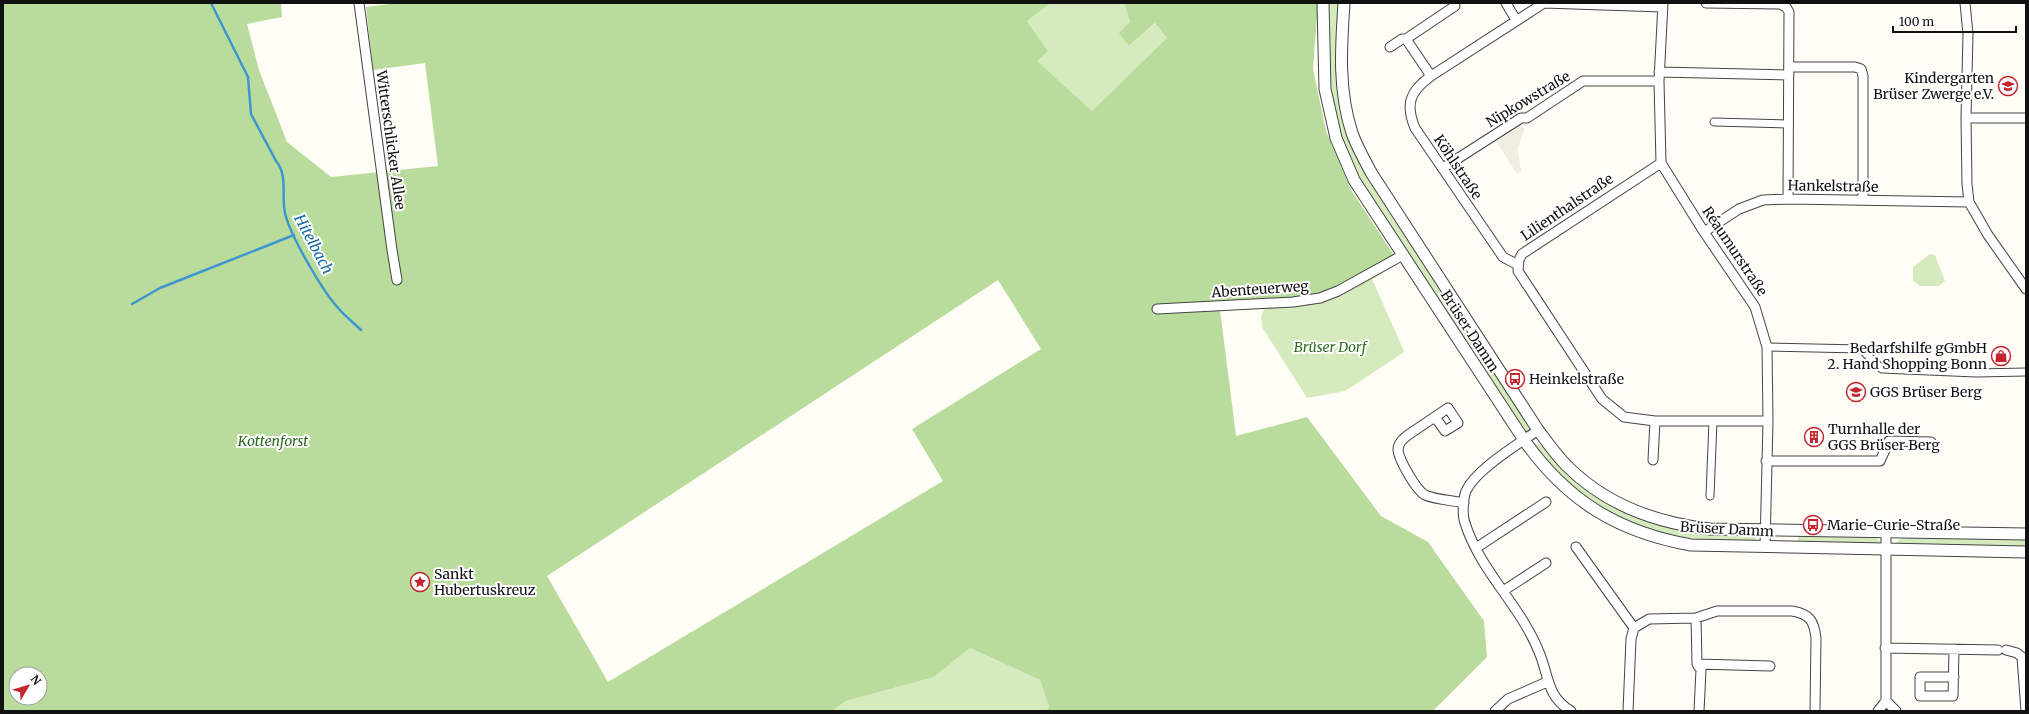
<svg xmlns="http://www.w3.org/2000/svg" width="2029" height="714" font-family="Merriweather,serif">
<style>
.green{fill:#d5ebbd}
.forest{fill:#b9dc9c;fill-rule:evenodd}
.plaza{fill:#f1ede2}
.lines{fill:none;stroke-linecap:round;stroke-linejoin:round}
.stream{stroke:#3f96cf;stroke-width:2.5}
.pedestrian-casing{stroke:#444;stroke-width:9}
.minor-casing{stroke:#444;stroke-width:11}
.tertiary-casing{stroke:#444;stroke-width:13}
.pedestrian{stroke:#fff;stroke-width:7}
.minor{stroke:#fff;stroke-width:9}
.tertiary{stroke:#fff;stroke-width:11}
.labels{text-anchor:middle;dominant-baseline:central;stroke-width:4;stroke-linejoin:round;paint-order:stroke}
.poi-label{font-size:14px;fill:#111;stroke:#fff;text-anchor:start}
.street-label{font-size:14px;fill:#111;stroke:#fff}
.park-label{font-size:14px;font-style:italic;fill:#2f6b1f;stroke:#fff}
.water-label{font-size:15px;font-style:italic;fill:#1768a6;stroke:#fff}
</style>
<rect width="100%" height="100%" fill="#fffdf5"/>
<path class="green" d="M1051,3H1124L1130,22L1129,46L1156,23L1168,38L1092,111L1036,61L1048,51L1027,21Z
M1330,3H1339C1336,35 1332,71 1341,103C1349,134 1362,165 1377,193L1480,350H1470L1363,186L1338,130L1329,90L1327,41Z
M1930,254L1935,255L1945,281L1939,286H1920L1913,281V267Z
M1372,279L1404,351L1403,353L1345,391L1307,398L1262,327L1261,316L1265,308C1309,306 1334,301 1372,279Z
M1486,359L1528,424V431L1526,434L1476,360Z
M1533,443L1542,445L1623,511L1759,535V537C1748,545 1730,541 1717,540C1641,538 1576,506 1533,443Z
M1798,534L1872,536L1879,540L1881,543L1879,544L1798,543Z
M1903,537L2026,538V547L1894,544Z
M970,648L1040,680L1049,707L1046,711H832L846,701L934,677Z"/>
<path class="forest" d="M3,3H281L282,17L247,24L259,70L287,142L331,177L438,166L425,63L373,70L366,7L397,3H1051L1027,21L1048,51L1037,61L1092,111L1167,38L1155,23L1129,46L1119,33L1130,22L1124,3H1318L1313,69L1326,131L1351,190L1399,263C1379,275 1359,288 1338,297C1301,311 1259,308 1220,310L1236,436L1307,417L1381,516L1428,542L1484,621L1487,657L1433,711H1046L1049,707L1040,680L970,648L934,677L846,701L832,711H3ZM998,280L1041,349L912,429L943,481L608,682L547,576ZM16,674H40V698H16Z"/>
<path class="plaza" d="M1519,122L1524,129L1518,149L1521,171L1517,174L1494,138Z"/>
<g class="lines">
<path class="stream" d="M211,3L248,77L251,114L276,161C289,176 280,199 286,217C293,240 323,292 339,309C346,317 354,323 361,330
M132,304L160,288L294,235"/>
<g class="pedestrian-casing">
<path id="pedestrian" d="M1714,122L1789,124
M1767,347L1861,349L1882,369L1976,373L2026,372
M1710,496L1713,421"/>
</g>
<g class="minor-casing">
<path id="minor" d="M359,3L392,250L397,280
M1506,3L1516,20
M1663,3L1659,81L1661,163L1704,232L1755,307L1767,347L1768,421L1765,547
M1706,3L1780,4L1786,7L1789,12L1788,199
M1965,3L1968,34L1966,118L1967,184L1969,202L1988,235L2026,289
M1406,39L1455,6
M1390,47L1402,39H1406L1431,76
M1789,67H1855L1861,69L1863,76V200
M1659,72L1789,75
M1966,118H2026
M1661,163L1522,254L1519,260L1518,271L1602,399L1624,417L1655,421H1768
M1443,168L1521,118H1527L1583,81H1659
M1704,232L1739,209L1763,200L1788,199L1969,202
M1518,265L1503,257L1415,128C1405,104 1410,91 1431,76L1544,3L1662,7
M1157,309L1293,302L1320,298L1338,291L1403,255
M1435,417L1445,431L1458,423L1448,408L1408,435C1403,439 1398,443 1398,450C1399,460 1416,490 1425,495C1436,500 1452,500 1464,503
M1538,430C1519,444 1476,469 1466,491C1463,499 1462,515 1465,523C1480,571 1521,606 1539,652C1549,675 1546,696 1571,711
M1653,460L1655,421
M1766,461H1880L1889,441L1931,442
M1576,547L1634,628
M1476,548L1546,502
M1503,591L1546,563
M1696,618L1697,664L1701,670L1699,711
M1885,648L1998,650
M2006,650L2017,653L2022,657L2026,711
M1697,664L1770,666
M1954,677H1920V696H1953L1954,649
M1886,701L1896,711
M1495,711L1508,699L1547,682
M1628,711L1631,639L1634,628L1649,619L1696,618L1717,611H1792C1810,614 1814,621 1816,638L1815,711
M1878,711L1886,701V532"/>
</g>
<g class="tertiary-casing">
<path id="tertiary" d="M1323,3L1325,89L1336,138L1354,180L1524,440C1567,501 1618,532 1691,545L2026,552
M1344,3C1341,48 1338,90 1352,133C1357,147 1365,161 1372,174L1538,430C1547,442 1556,455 1567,466C1606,505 1656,523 1710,529L2026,534"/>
</g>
<use href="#pedestrian" class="pedestrian"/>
<use href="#minor" class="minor"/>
<use href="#tertiary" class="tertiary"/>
</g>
<defs>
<g id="school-ring" transform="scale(1)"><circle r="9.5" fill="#fff" stroke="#c4262e" stroke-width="1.5"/><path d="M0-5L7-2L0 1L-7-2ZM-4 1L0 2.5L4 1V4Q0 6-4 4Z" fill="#c4262e"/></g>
<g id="shop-ring" transform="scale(1)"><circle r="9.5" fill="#fff" stroke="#c4262e" stroke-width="1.5"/><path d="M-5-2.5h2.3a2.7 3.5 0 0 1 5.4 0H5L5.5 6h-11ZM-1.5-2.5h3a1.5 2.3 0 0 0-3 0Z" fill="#c4262e"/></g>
<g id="bus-ring" transform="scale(1)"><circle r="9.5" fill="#fff" stroke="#c4262e" stroke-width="1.5"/><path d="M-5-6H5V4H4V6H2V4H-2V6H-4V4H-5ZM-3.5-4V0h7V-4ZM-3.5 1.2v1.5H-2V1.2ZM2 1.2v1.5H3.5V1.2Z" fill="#c4262e"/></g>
<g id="building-ring" transform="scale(1)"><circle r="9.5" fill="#fff" stroke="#c4262e" stroke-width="1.5"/><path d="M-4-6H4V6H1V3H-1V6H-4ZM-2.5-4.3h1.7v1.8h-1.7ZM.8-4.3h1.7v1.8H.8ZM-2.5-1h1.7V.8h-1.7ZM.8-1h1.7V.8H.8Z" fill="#c4262e"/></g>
<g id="sight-ring" transform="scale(1)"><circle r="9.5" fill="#fff" stroke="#c4262e" stroke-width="1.5"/><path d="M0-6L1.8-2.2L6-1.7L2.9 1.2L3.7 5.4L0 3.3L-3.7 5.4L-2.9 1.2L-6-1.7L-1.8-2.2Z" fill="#c4262e"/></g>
</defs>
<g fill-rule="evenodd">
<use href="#school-ring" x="2008" y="86"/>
<use href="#shop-ring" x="2001" y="356"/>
<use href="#bus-ring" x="1515" y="379"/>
<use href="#school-ring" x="1856" y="392"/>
<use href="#building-ring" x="1814" y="437"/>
<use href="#bus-ring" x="1813" y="525"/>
<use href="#sight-ring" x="420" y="582"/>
</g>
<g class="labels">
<g class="poi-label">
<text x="1994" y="78" text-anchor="end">Kindergarten<tspan x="1994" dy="16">Brüser Zwerge e.V.</tspan></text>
<text x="1987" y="348" text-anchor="end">Bedarfshilfe gGmbH<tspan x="1987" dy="16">2. Hand Shopping Bonn</tspan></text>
<text x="1529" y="379">Heinkelstraße</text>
<text x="1870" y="392">GGS Brüser Berg</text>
<text x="1828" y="429">Turnhalle der<tspan x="1828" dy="16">GGS Brüser Berg</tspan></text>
<text x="1827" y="525">Marie-Curie-Straße</text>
<text x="434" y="574">Sankt<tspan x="434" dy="16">Hubertuskreuz</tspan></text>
</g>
<g class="street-label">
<text transform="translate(1528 99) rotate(-31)">Nipkowstraße</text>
<text transform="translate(391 140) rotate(82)">Witterschlicker Allee</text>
<text transform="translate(1458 167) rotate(56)">Köhlstraße</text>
<text transform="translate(1833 186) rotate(1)">Hankelstraße</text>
<text transform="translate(1567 207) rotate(-34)">Lilienthalstraße</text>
<text transform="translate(1735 251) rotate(56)">Réaumurstraße</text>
<text transform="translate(1260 289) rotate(-4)">Abenteuerweg</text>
<text transform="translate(1470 331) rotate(57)">Brüser Damm</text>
<text transform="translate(1727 529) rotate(3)">Brüser Damm</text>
</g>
<g class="park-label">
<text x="1330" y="347">Brüser Dorf</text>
<text x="273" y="441">Kottenforst</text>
</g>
<g class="water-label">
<text transform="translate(314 244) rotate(62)">Hitelbach</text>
</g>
</g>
<rect width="2029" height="714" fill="none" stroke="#111111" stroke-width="8"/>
<g transform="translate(28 686) rotate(52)"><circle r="19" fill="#ffffff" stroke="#a0a0a0"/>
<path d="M0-3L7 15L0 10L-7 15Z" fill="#c4262e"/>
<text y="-6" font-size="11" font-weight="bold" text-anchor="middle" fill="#111111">N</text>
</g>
<path d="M1893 26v6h123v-6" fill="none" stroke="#111111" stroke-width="2"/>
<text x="1899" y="26" font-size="12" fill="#111111" stroke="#ffffff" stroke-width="3" paint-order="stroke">100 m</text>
</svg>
